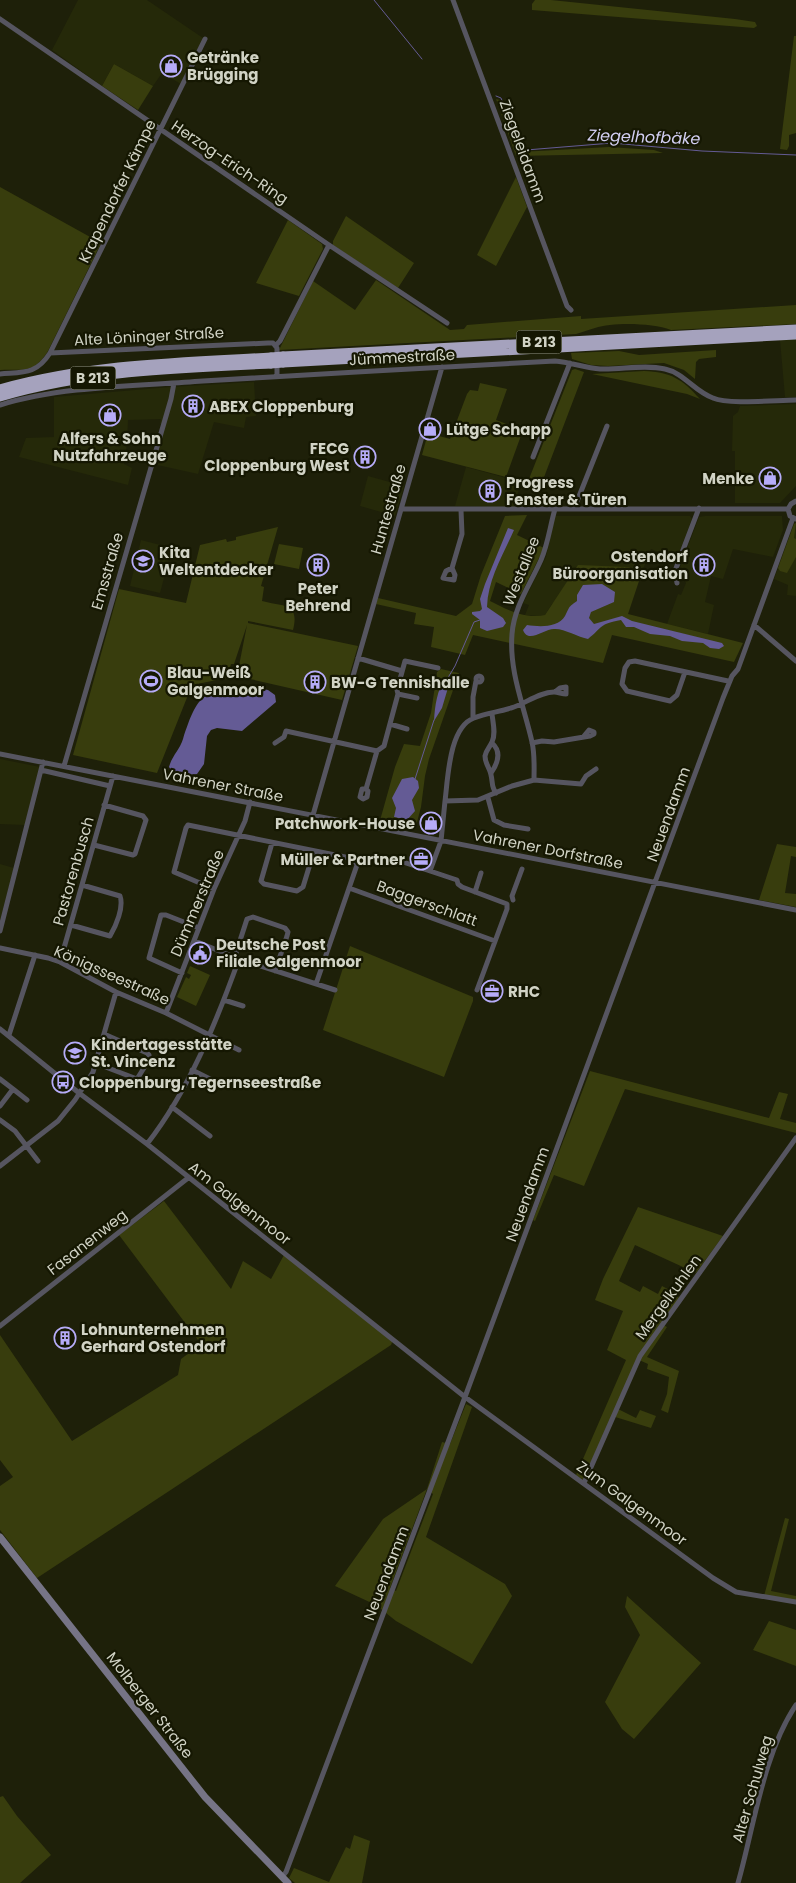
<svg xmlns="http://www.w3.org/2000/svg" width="796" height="1883" font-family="Poppins,sans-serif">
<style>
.built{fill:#252909}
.green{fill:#383d0d;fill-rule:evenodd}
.water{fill:#645b95}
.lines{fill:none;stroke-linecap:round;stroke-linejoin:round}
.stream{stroke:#645b95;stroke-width:1}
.street{stroke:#565560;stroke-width:5}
.secondary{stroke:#767486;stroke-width:7}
.highway{stroke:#a5a2bd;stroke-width:9}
.highway-bridge{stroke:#a5a2bd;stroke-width:9}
.labels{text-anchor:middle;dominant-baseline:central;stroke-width:4.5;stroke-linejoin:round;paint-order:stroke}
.shield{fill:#151702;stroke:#999b8a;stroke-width:1}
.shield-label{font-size:14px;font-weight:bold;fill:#d1d3c5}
.poi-label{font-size:15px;font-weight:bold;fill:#d1d3c5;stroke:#151702;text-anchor:start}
.street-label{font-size:15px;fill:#d1d3c5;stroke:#151702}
.water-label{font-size:16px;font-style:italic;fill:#d2cef2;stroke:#151702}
</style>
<rect width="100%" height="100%" fill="#1e2009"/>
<path class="built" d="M78,0H147L203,38L181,84L162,73L153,86L114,64L102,86L52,50Z
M796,339V397H785L780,340Z
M254,382L256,416L246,417L244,428L214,422L198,474L153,464L164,425L160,424L161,419L128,420L127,444L124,464L132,468L128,485L19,457L26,438L54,437V397L170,387Z
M796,404V486L780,503H735V451H732L733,416L738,412L740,406Z
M466,467L521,482L514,507L455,506Z
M368,476L404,486L395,516L360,506Z
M555,516H690L692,519L677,559L651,549L642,572L628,567L552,604L545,615L537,616L525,615L529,605L523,603L546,557Z
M705,516H782L783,530L773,557L733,549L723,579L711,576L705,602L714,605L708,634L667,624L678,594L681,595L686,583L679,570L699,517Z
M796,523V596L787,595L788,585L774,579L794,524Z
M141,540L172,548L160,593L130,586Z
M0,759L40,767L25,825L0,824Z
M0,864L14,868L0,921Z"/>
<path class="green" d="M535,0H551L735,19L755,22L757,26L754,28L532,10V4Z
M794,36H796V133L789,135V146L787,150L780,149Z
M114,64L153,86L138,110L102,86Z
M496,99L500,100L517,150L520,152L609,147L654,150L663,153L516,156Z
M516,177L527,207L496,266L477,255Z
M0,187L101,243L48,351C33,374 25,369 0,370Z
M346,216L414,263L398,288L333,245V241Z
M288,220L322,244L323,249L299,296L256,283Z
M376,280L450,330L464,329L467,325L581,316V319L796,305V324L671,330C652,323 614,322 595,328C588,330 583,332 576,334L279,350L313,281L355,310Z
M716,350V357L699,359L696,362L695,379L684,370L664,363L608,366L591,365L572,359L571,353L619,351L639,355Z
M575,369L584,372L538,493L523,487L527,484L572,370Z
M644,371C671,372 682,379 700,399L687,394L592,374Z
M480,383L507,389L496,420L523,430L506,477L422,455L428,433L450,439L467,394L470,390L478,391Z
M527,515L517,535L544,548L521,594L496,582L490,601C508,610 524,619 545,615L578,565L628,567L642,572L628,614L743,643L734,662L612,635L603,663L473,635L465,655L431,647L434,627L414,624L416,613L376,604L378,598L456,616L472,604L481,575L505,516Z
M796,523L794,538L796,539V557L787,573L780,571L778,568L794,524Z
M278,527L261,586L264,587L262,601C283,607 300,602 293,630L248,621V623L358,646L342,700L237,676L247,625L234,664H231L227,678L192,685L157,773L73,755L119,589L186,603L200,545L226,539L227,542L236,540V537Z
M279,544L303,548L299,569L274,564Z
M441,669L459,673L429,759L425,776L421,807L415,830L379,824L395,767L404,744L420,746L431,713L437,672Z
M777,844L796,847V857L791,856L785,893L796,894V907L759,900Z
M350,946L473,997V1001L444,1077L323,1030Z
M190,966L210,975L196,1006L177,997L186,977L189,979L191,975L187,973Z
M590,1071L769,1118L779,1092L788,1094L780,1119L796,1123V1133L625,1089L584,1186L554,1175L535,1221L533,1220Z
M164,1201L231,1289L243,1261L271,1279L284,1255L393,1340L391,1345L37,1578L0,1530V1486L13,1477L0,1460V1335L72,1441L178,1375L181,1359L201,1344L119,1235Z
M638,1207L723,1236L696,1273L635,1245L619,1281L640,1292L643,1286L658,1294L662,1286L677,1294L679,1298L661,1324L667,1327L647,1357L679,1371L668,1413L661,1410L667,1394L669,1377L647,1369L648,1364L637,1359L616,1408L636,1418L640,1410L656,1416L651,1428L612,1416L583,1480L576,1475L626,1360L607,1350L623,1311L595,1300L603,1279Z
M466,1404L472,1407L426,1537L505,1584L512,1596L472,1664L396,1621L376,1605L335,1586L383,1519L427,1489L442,1442L450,1444ZM427,1489L433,1494L396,1591L390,1588Z
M785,1518L789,1519L771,1591L796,1596V1601L764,1596Z
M627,1596L701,1663L634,1739L622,1729L605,1702L640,1635L625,1607Z
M769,1621L796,1630V1666L753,1650Z
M3,1796L17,1816L51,1855L20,1883H0V1797Z
M354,1835L370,1841L362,1883H295L289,1878L294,1868L329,1882L346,1847L350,1849Z"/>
<path class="water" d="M508,528L514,530C503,555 488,579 487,607L503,618L506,623L503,627L487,631L480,628V620L472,614V612L480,611L482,609L480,599L485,584Z
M602,584L615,592L614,602L591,612L589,618L594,624L622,616L632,621L722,643L724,646L719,649L710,648L703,643L682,641L670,636L650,634L634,627H626L621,620C599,624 603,627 588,639C578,637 563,628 554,629C544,629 528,644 523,630L527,625C539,627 558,628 565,616C570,607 567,608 577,601V595L583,585Z
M445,678L450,681L442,708L434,721C435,705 437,691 445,678Z
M253,687L268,690L275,695L276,702L242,731L217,728L211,730L207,736L204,764L197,774C188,775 175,777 169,767C172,756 180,749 183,739C198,693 203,689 253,687Z
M413,777L418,781L419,788L412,800L415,811L407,820L394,817L396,808L392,798L402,779Z"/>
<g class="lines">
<path class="stream" d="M374,0L422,59
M496,96L501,98L519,144L521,148L526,150L612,143L702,151L796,155
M446,681L455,666L474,622L480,620
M415,779L434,720"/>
<path class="street" d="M453,0L567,306L571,310
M0,19L329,245L447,323
M276,345L280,341L329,245
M50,353L205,39
M0,374C23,372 36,375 50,353L268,343H273L277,348V376
M0,405C61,386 139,386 203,381C320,374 438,367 555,361C570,362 585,368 600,369C621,370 644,364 665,369C684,373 694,391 713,398C728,405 777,400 796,400
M533,457L570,363
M796,501L791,504L788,509L790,516L796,519
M401,509H788
M574,509L607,426
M452,568L446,571L443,578L454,580L455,575L452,568L462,534L461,510
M677,583L675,571L699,508
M754,625L796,661
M358,658L402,671
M685,672L677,695L670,701L627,691L622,684L625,668L629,662L635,661L728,681L729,682
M476 679a3 3 0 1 1 6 0a3 3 0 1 1-6 0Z
M398,694L417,698
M492,714C493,723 496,734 492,742C490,747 486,750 485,756C485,764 490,768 491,775C493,782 491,787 496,793
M473,718V697L476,681
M390,724L407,729
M275,743L284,737L286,731L377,751
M532,743L542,741L554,742L590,736L594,734V732L589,730L584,736
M0,754L796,910
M64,766L171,399L174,383
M41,770L110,786
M491,773C498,763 502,752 492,743
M534,780L581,784L586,776L596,769
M366,789L368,791L367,797L363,799L360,797L362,789H366L377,751L384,746L398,694L397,690L405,661L438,668
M488,798L494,820L504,825L528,829
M445,801C448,778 449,727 474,718C486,713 499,712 511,708C525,704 539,692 554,692C558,692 562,694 566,694V687L560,688L555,692
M313,815L442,367
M272,843L261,881L264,884L297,891L303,887L314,851
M94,845L133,855L135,854L146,820L143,816L104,805
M403,862L430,871
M349,888L495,941
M214,889L174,872L186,828L188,825L350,858L355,861L357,865L316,984
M475,892L481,873
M513,900L512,896L522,869
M71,925L110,936C116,926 124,907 120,896L82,885
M0,931L43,762
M195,941L239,959L335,990
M0,948L48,958L60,962L116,992L166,1013L239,1050
M235,956L247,919L253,917L285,928L288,932L287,936L275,971
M60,962L113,776
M182,973L149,958L161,915H166L199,928
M477,990L507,909V904L462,887L458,884L457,880L430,871L441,841L445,801L478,800L512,786L534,780C534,768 535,755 532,742C524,706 509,672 512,634C514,607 530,585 541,560C548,544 550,526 555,509
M224,1000L243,1006
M166,1013L214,889L245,821L250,802
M0,1029L79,1093L147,1144L465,1397L713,1578L736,1592L796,1602
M9,1035L35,955
M95,1063L137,1079L149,1060V1055L147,1053L104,1034
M192,1070L224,1086
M0,1079L13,1089L0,1106
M13,1089L27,1100
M172,1107L210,1136
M0,1120L15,1131L38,1161
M147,1144C189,1090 216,1023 239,959
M0,1166L58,1121L75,1100L93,1072L116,992
M0,1326L188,1178
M584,1483L640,1356L796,1138
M282,1877L286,1872L465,1397L723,698L732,676L738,669L793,518
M738,1883C754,1827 763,1754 796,1705"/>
<path class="secondary" d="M0,1537L205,1797L288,1883"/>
<path class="highway" d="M283,356L796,329
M283,363L796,335
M0,389C88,364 180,362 271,357
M0,397C88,371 180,368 271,364"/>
<path class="highway-bridge" d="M271,357L283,356
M271,364L283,363"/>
</g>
<defs>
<g id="shop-ring" transform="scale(1.125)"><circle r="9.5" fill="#151702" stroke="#b6acf8" stroke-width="1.5"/><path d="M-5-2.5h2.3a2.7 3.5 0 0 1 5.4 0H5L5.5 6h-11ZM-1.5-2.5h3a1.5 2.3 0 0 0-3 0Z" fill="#b6acf8"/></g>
<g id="building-ring" transform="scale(1.125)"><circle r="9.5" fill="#151702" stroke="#b6acf8" stroke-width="1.5"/><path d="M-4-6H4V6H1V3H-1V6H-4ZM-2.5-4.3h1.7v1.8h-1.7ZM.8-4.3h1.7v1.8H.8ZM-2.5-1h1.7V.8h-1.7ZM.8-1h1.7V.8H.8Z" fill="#b6acf8"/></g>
<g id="school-ring" transform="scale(1.125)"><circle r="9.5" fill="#151702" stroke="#b6acf8" stroke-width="1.5"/><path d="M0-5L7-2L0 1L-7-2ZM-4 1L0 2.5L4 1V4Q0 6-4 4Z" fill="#b6acf8"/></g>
<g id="stadium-ring" transform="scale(1.125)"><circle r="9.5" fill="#151702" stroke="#b6acf8" stroke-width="1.5"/><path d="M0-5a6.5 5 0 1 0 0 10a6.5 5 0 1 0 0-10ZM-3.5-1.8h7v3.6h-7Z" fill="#b6acf8"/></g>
<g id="office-ring" transform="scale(1.125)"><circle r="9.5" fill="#151702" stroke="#b6acf8" stroke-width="1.5"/><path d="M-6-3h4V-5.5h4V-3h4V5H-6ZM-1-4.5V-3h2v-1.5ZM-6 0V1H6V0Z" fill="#b6acf8"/></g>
<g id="civic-ring" transform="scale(1.125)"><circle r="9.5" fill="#151702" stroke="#b6acf8" stroke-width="1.5"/><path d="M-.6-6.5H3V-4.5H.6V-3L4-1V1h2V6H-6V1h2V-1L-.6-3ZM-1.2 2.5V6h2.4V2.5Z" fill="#b6acf8"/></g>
<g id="bus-ring" transform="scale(1.125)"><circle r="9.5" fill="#151702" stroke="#b6acf8" stroke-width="1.5"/><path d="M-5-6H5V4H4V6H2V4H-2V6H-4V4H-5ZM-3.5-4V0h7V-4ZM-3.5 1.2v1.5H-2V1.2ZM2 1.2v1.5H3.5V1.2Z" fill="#b6acf8"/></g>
</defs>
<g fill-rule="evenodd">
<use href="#shop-ring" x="171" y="66"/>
<use href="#building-ring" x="193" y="406"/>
<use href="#shop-ring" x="110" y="415"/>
<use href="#shop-ring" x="430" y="429"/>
<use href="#building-ring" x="365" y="457"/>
<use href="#shop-ring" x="770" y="478"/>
<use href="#building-ring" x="490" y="491"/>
<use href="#school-ring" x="143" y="561"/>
<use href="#building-ring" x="318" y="565"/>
<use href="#building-ring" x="704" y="565"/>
<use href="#stadium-ring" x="151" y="681"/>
<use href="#building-ring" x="315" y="682"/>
<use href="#shop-ring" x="431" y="823"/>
<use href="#office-ring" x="421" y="859"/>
<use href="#civic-ring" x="200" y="953"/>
<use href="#office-ring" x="492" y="991"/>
<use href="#school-ring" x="75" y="1053"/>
<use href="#bus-ring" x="63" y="1082"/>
<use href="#building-ring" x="65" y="1338"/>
</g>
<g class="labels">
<g class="shield">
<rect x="516.5" y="330.5" width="45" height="23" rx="4"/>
<rect x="70.5" y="366.5" width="45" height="23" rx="4"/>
</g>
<g class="shield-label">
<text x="539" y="342">B 213</text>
<text x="93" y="378">B 213</text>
</g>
<g class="poi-label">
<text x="187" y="57">Getränke<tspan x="187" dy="17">Brügging</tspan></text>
<text x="209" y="406">ABEX Cloppenburg</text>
<text x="446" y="429">Lütge Schapp</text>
<text x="110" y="438" text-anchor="middle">Alfers &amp; Sohn<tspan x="110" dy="17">Nutzfahrzeuge</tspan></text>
<text x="349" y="448" text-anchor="end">FECG<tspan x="349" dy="17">Cloppenburg West</tspan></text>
<text x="754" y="478" text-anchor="end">Menke</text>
<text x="506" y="482">Progress<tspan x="506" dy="17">Fenster &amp; Türen</tspan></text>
<text x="159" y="552">Kita<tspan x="159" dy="17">Weltentdecker</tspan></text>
<text x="688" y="556" text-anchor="end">Ostendorf<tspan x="688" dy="17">Büroorganisation</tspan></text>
<text x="318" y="588" text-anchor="middle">Peter<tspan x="318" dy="17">Behrend</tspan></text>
<text x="167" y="672">Blau-Weiß<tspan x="167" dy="17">Galgenmoor</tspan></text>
<text x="331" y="682">BW-G Tennishalle</text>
<text x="415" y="823" text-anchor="end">Patchwork-House</text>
<text x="405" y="859" text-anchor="end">Müller &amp; Partner</text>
<text x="216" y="944">Deutsche Post<tspan x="216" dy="17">Filiale Galgenmoor</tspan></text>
<text x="508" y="991">RHC</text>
<text x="91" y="1044">Kindertagesstätte<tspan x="91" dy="17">St. Vincenz</tspan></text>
<text x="79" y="1082">Cloppenburg, Tegernseestraße</text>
<text x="81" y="1329">Lohnunternehmen<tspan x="81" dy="17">Gerhard Ostendorf</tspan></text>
</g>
<g class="street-label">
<text transform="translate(523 151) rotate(70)">Ziegeleidamm</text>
<text transform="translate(230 162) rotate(34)">Herzog-Erich-Ring</text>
<text transform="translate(117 191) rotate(-64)">Krapendorfer Kämpe</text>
<text transform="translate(149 336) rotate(-3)">Alte Löninger Straße</text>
<text transform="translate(402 357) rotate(-3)">Jümmestraße</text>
<text transform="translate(388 509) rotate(-74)">Huntestraße</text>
<text transform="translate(107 571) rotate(-74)">Emsstraße</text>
<text transform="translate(521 571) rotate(-68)">Westallee</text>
<text transform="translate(223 785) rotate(11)">Vahrener Straße</text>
<text transform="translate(668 814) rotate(-70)">Neuendamm</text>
<text transform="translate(548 849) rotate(11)">Vahrener Dorfstraße</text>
<text transform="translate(73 871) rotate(-74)">Pastorenbusch</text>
<text transform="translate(197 903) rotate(-67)">Dümmerstraße</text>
<text transform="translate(427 903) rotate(20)">Baggerschlatt</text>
<text transform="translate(112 975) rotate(24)">Königsseestraße</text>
<text transform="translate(527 1194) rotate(-70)">Neuendamm</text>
<text transform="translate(240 1203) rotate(38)">Am Galgenmoor</text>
<text transform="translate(87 1242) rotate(-38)">Fasanenweg</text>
<text transform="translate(668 1297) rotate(-54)">Mergelkuhlen</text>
<text transform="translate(632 1503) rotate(36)">Zum Galgenmoor</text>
<text transform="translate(386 1573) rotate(-69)">Neuendamm</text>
<text transform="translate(150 1705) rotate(52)">Molberger Straße</text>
<text transform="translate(752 1789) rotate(-74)">Alter Schulweg</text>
</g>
<g class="water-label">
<text transform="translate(644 137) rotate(2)">Ziegelhofbäke</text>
</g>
</g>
</svg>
